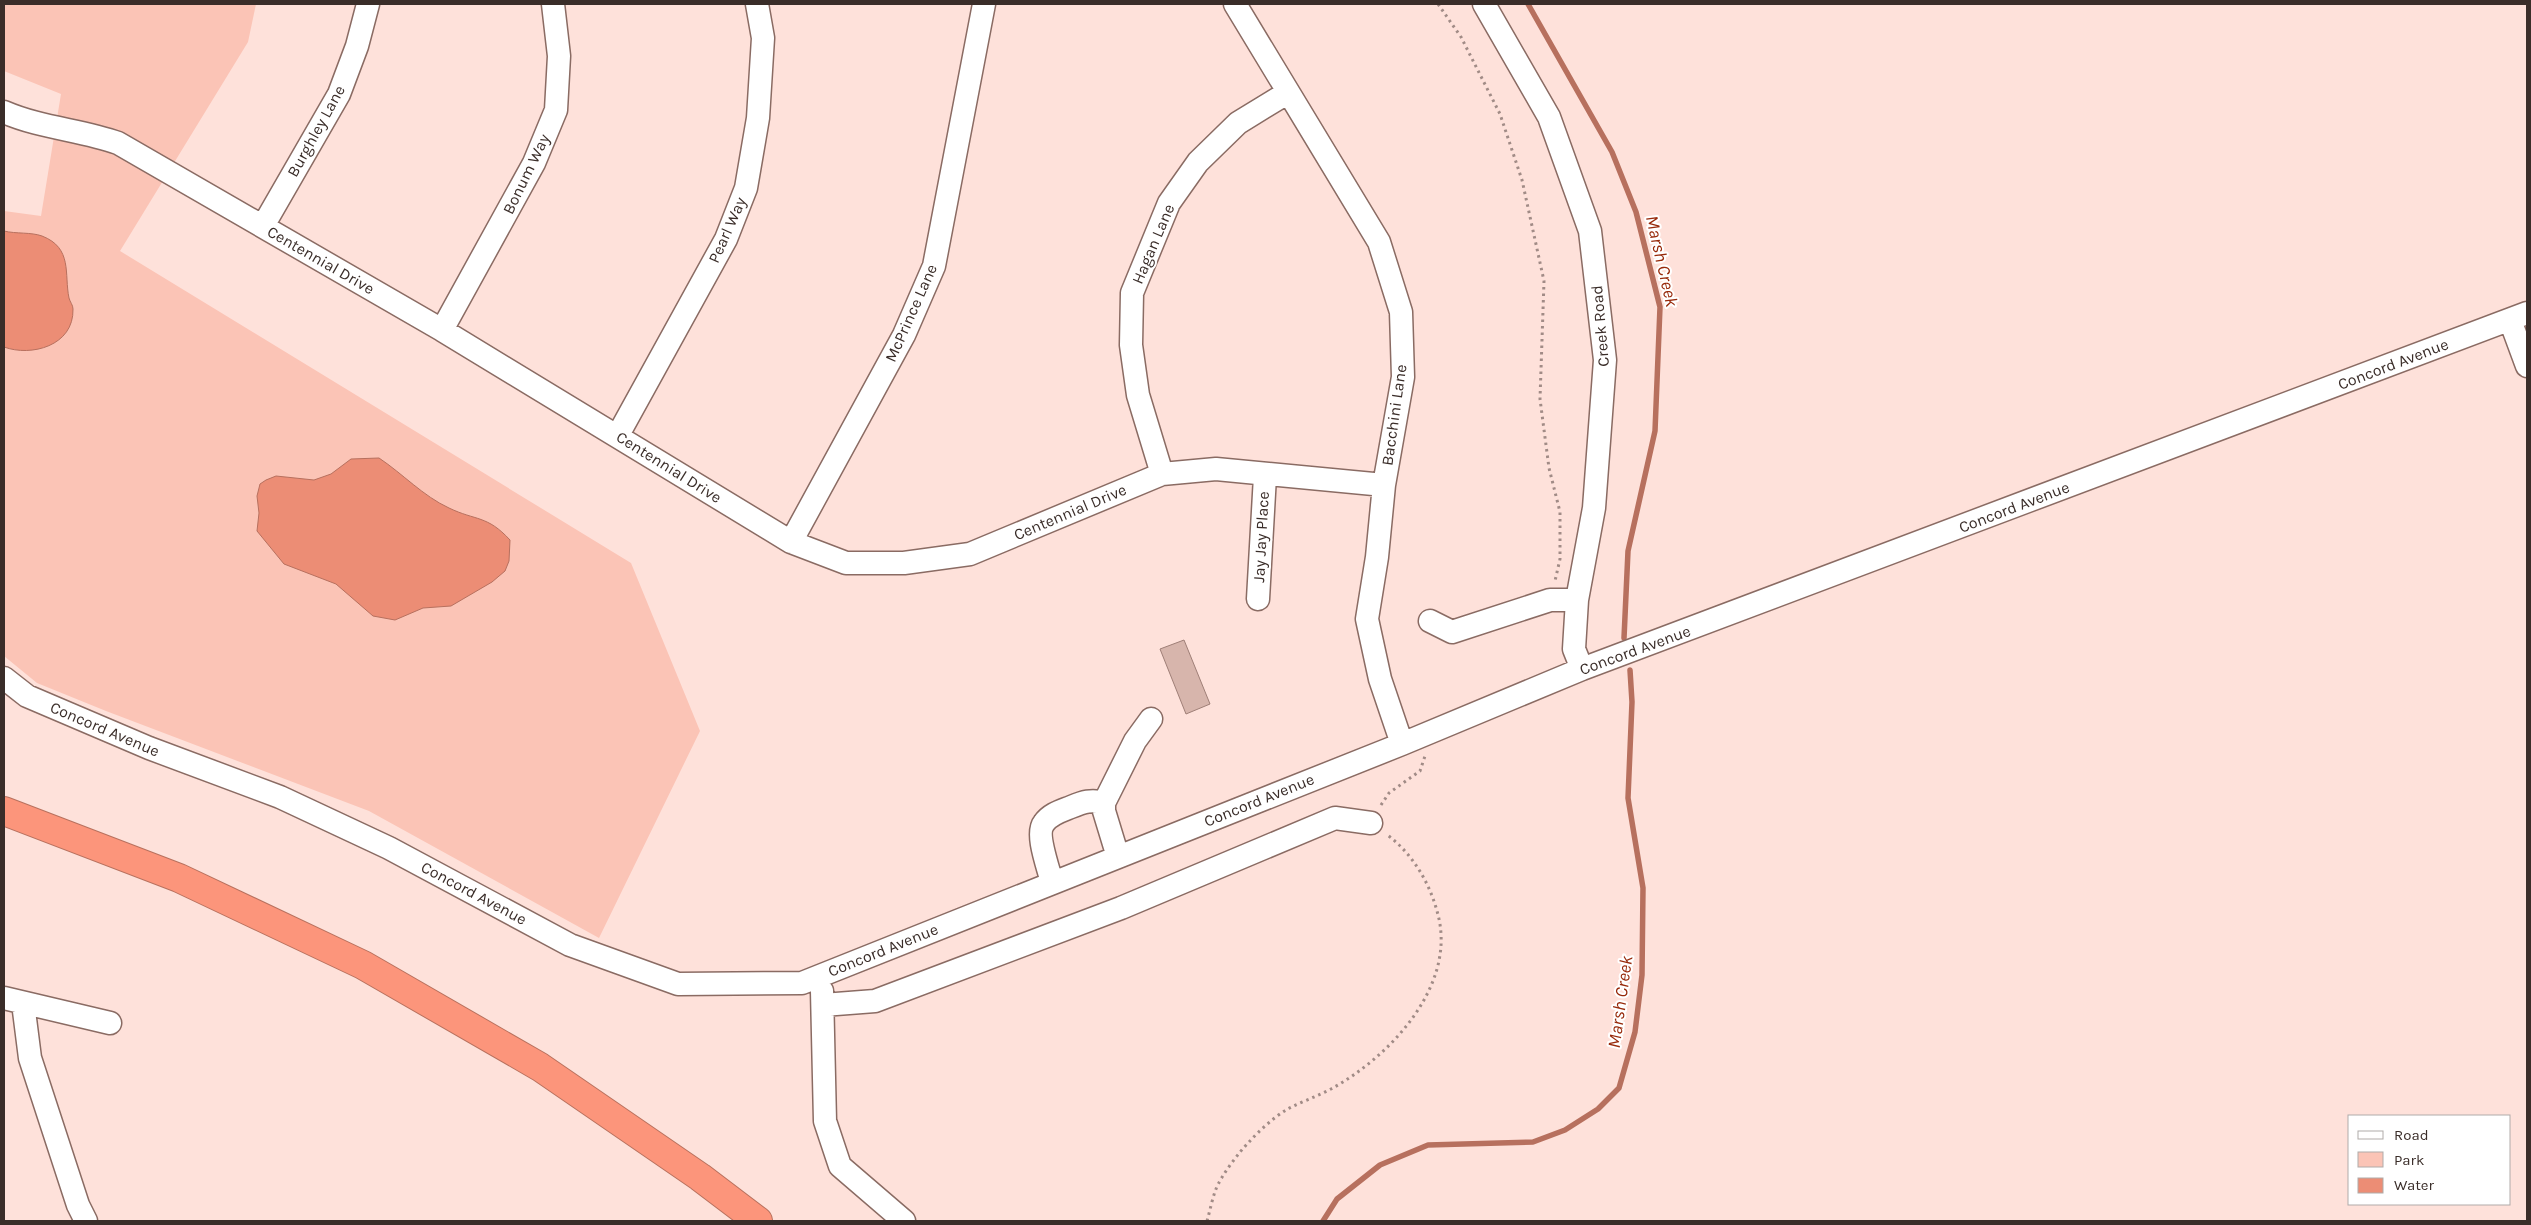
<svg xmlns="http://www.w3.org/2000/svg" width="2531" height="1225" font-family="Karla,sans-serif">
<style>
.green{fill:#fbc4b6}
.water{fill:#ec8d75;stroke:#b7705e}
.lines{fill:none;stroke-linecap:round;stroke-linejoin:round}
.stream{stroke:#b7705e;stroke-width:5.5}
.building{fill:#d7b5ac;stroke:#9f7f77}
.minor-casing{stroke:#8a6b63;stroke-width:25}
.highway-casing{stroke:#b8715e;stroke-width:30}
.path{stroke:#a18b86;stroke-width:3;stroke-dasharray:2.5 4;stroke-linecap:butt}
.minor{stroke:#fff;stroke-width:22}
.highway{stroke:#fc957b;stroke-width:28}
.labels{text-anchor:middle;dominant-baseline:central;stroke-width:4;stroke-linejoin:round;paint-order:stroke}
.street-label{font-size:16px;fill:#3a2d29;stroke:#fff}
.water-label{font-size:18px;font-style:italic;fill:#97290a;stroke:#fff}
</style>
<rect width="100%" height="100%" fill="#fee1da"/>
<path class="green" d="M4,4H256L248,42L120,251L631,563L700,731L599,938L369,811L106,711L37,683L4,656V211L41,216L61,94L4,71Z"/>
<path class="water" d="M4,231C16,234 31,232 42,236C73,248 64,274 69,298C70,302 73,305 73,309C74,346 31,357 4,347Z
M379,458C403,474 423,496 449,508C476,521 487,515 510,540L509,561L505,571L492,582L451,606L423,608L395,620L373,616L336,584L284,564L257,531L259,513L257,496L260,484L266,480L276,476L314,480L331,474L351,459Z"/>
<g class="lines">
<path class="stream" d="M1528,4L1612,152L1636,212L1660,307L1655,431L1628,551L1624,638
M1323,1221L1337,1199L1380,1165L1428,1145L1533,1142L1565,1130L1598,1109L1619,1088L1635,1032L1642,975L1643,888L1628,798L1632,702L1630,670"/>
</g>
<path class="building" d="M1184,640L1210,704L1186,714L1160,649Z"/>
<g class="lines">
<g class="minor-casing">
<path id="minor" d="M1235,4L1379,242L1401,312L1403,377L1384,485L1377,557L1367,619L1380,679L1402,744
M1484,4L1549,117L1590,231L1605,360L1594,508L1577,600L1574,649L1582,669
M4,112C41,128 81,130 118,143L442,330L791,542L846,563H904L970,554L1162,474L1216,469L1384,485
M263,226L339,94L357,46L368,4
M2510,320L2527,366
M442,330L534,163L556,110L559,56L553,4
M618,435L726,239L746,188L758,118L763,38L757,4
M1162,474L1138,395L1131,345L1132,293L1169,203L1198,162L1238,123L1287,93
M791,542L904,335L934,266L984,4
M1258,599L1265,476
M1430,621L1452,632L1550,600H1577
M4,678L27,696L149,748L280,797L389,848L570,945L678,984L802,983L1402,744L1582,669L2527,313
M1118,857L1104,811V803L1135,741L1151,719
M1052,883C1049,869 1035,834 1044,823C1050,814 1061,811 1071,807C1083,802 1092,799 1104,803
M822,991L825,1121L840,1166L904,1221
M4,998L110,1023
M23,1003L30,1058L78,1205L86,1221
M823,1005L875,1001L1121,908L1335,818L1371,823"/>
</g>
<g class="highway-casing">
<path id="highway" d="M4,811L179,878L363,965L540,1067L700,1177L758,1221"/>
</g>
<path class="path" d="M1438,4L1461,37L1500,114L1522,180L1544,281L1540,399L1549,468L1560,512V559L1555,581
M1381,805L1389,793L1420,771L1425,756
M1207,1221C1210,1211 1212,1199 1216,1189C1221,1176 1239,1152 1249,1142C1259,1131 1273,1118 1286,1110C1300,1102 1316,1097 1331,1089C1388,1058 1454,989 1439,919C1432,887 1414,854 1386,834"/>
<use href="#minor" class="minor"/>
<use href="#highway" class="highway"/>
</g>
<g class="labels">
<g class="street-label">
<text transform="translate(316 131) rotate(-61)">Burghley Lane</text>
<text transform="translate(526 174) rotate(-64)">Bonum Way</text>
<text transform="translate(727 230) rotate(-66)">Pearl Way</text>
<text transform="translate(1153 244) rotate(-67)">Hagan Lane</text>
<text transform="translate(321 260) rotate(30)">Centennial Drive</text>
<text transform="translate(911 313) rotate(-66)">McPrince Lane</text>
<text transform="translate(1600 326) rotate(-95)">Creek Road</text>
<text transform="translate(2393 364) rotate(-21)">Concord Avenue</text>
<text transform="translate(1394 415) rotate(-82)">Bacchini Lane</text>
<text transform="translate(669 467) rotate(32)">Centennial Drive</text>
<text transform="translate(2014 507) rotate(-21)">Concord Avenue</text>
<text transform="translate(1070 512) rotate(-23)">Centennial Drive</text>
<text transform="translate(1261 537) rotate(-87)">Jay Jay Place</text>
<text transform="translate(1635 650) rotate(-20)">Concord Avenue</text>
<text transform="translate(105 729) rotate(23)">Concord Avenue</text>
<text transform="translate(1259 800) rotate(-22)">Concord Avenue</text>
<text transform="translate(474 893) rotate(28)">Concord Avenue</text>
<text transform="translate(883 950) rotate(-22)">Concord Avenue</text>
</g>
<g class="water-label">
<text transform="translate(1662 261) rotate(77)">Marsh Creek</text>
<text transform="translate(1620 1002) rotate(-82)">Marsh Creek</text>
</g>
</g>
<rect width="2531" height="1225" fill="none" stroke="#3a2d29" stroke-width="10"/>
<rect x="2348" y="1115" width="162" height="90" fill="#ffffff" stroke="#b0aba9"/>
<rect x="2358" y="1131" width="25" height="8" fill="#ffffff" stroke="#b0aba9"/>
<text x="2394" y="1140" font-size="15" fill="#3a2d29">Road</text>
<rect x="2358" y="1152" width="25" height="15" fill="#fbc4b6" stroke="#b0aba9"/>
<text x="2394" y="1165" font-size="15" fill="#3a2d29">Park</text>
<rect x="2358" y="1178" width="25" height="15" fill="#ec8d75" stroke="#b0aba9"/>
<text x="2394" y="1190" font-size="15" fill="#3a2d29">Water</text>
</svg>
